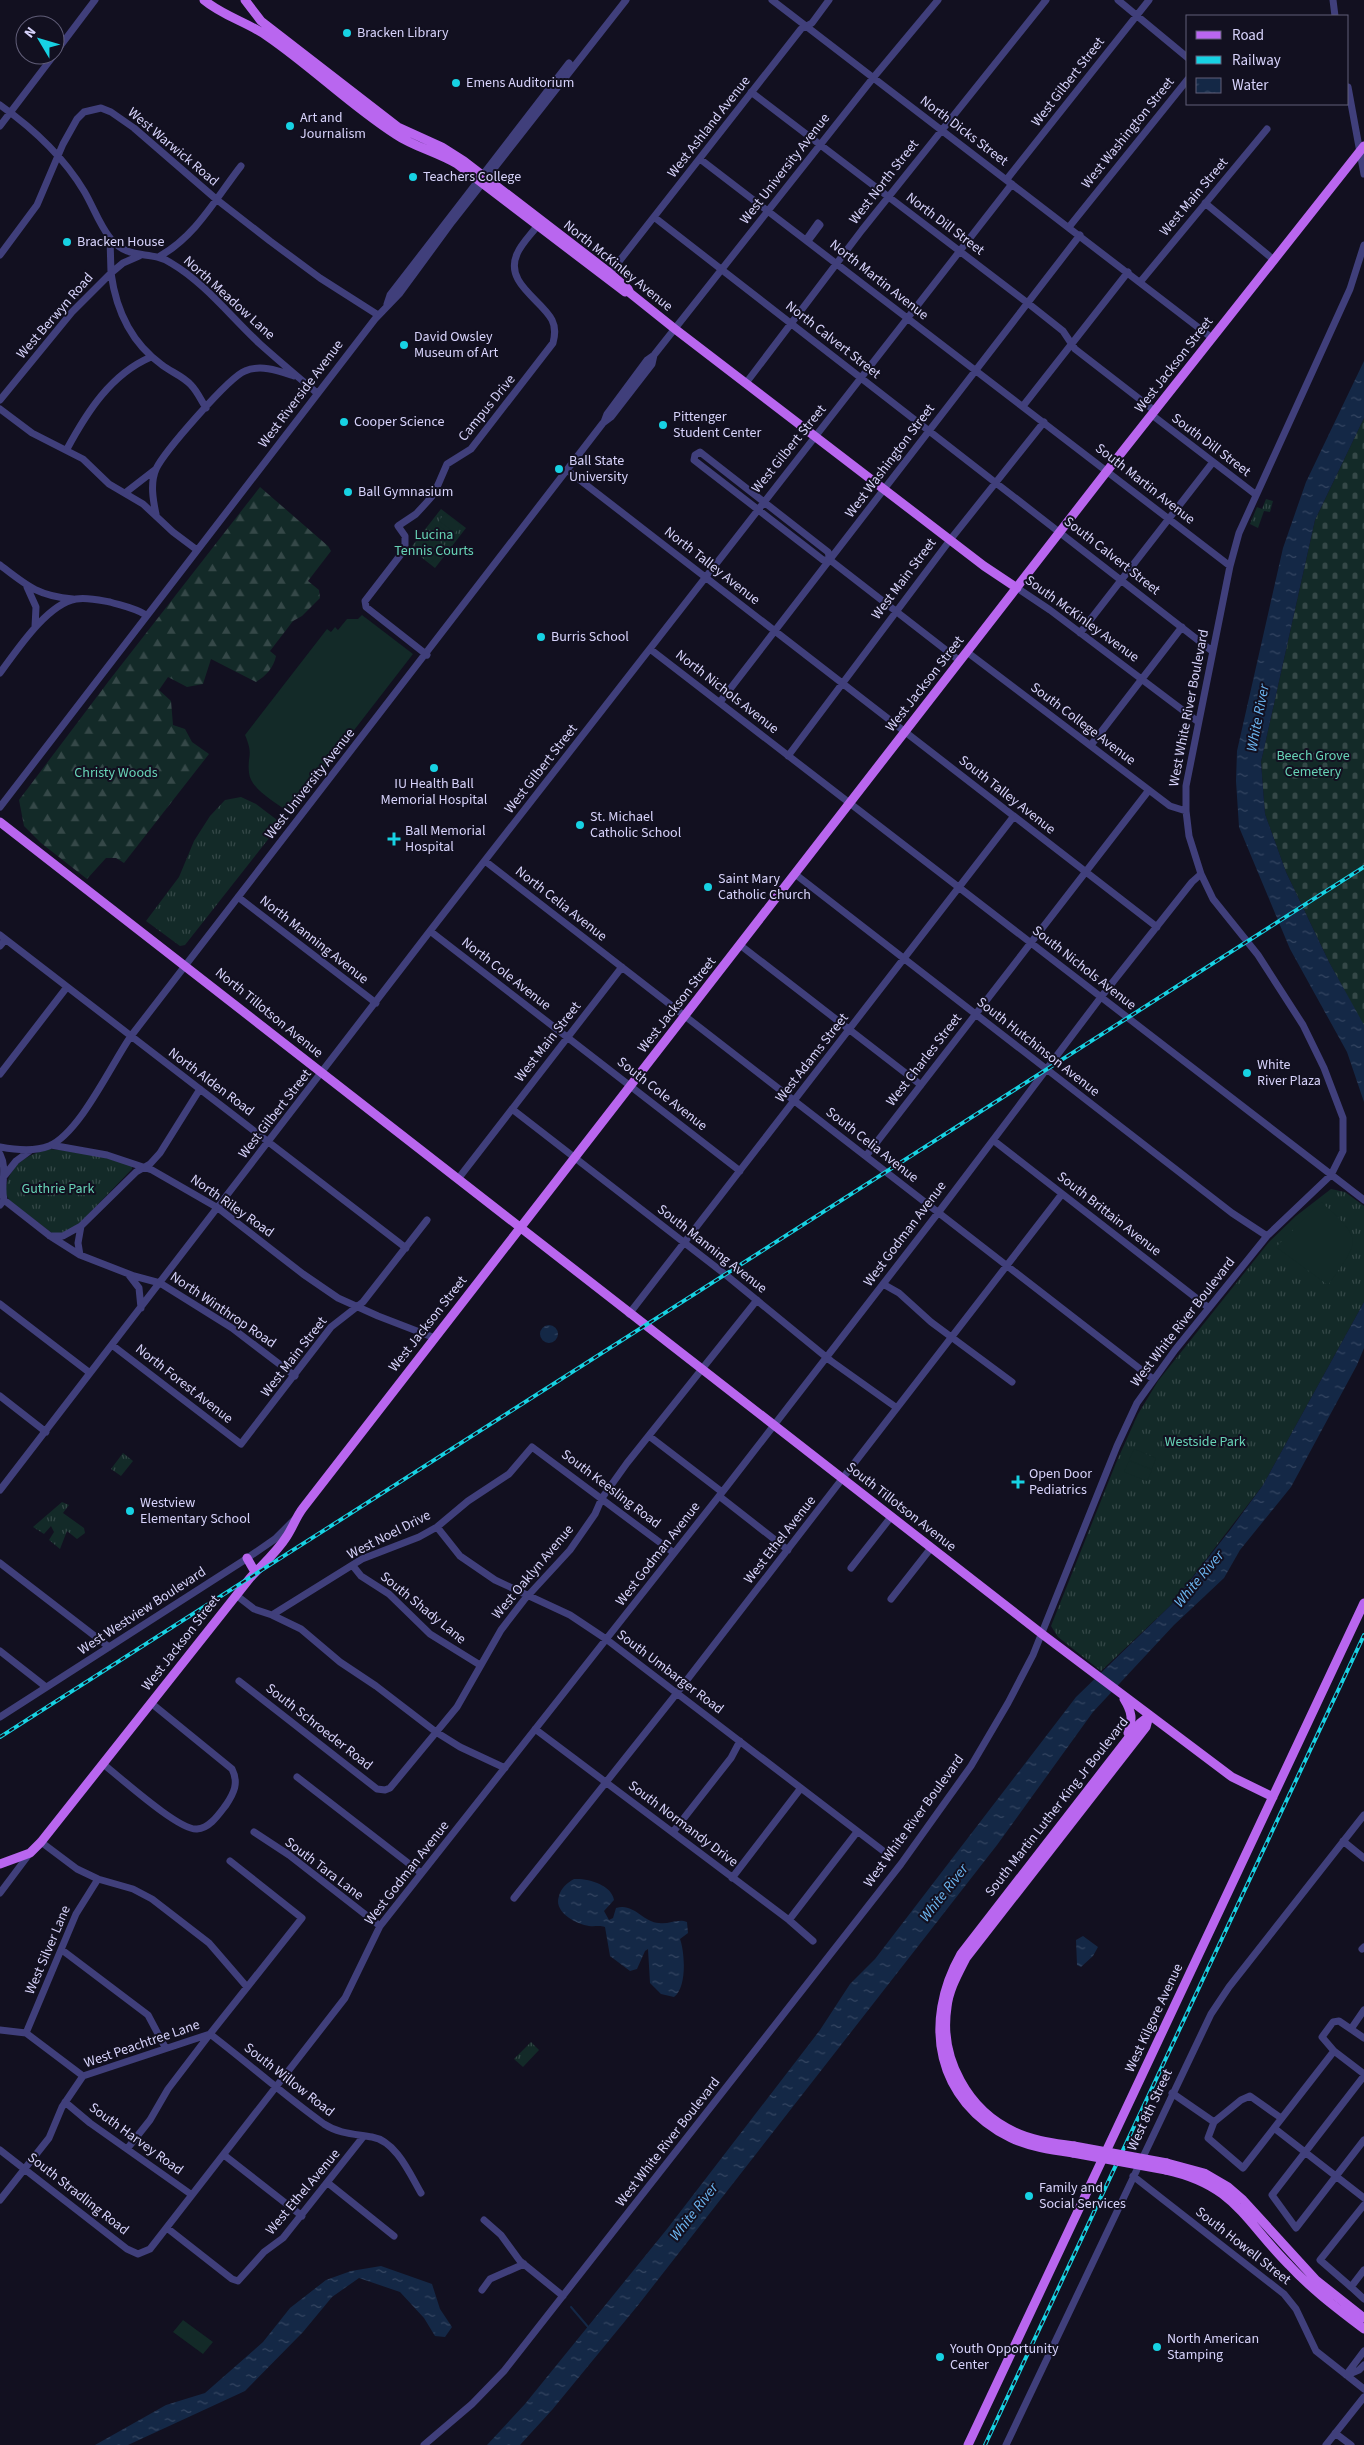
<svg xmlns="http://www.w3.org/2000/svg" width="1364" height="2445" font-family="'Source Sans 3',sans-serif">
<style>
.grass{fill:url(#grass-tufts)}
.forest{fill:url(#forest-firs)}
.cemetery{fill:url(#cemetery-stones)}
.pitch{fill:#132a28}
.water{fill:url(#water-ripples)}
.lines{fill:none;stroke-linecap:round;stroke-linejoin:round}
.stream{stroke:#142846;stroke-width:2}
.minor{stroke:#403f7b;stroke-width:7}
.major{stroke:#b966ef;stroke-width:9}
.rail-casing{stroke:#17d2e3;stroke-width:4}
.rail{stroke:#121020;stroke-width:2;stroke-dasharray:5.5;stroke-linecap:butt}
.major-bridge{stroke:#b966ef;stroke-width:9}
.poi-dot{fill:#17d2e3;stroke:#121020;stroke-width:2}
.labels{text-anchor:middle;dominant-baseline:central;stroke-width:4;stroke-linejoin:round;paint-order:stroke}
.poi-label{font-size:14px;fill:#d7d3fb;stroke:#121020;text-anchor:start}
.street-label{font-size:14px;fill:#d7d3fb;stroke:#121020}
.park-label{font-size:14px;fill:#67d3b6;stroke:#121020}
.water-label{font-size:15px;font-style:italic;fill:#6cb5f0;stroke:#121020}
</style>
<defs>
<pattern id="grass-tufts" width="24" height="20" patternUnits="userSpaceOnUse" patternTransform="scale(1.25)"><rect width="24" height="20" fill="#132a28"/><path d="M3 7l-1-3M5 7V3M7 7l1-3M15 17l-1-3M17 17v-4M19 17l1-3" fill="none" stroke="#354848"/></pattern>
<pattern id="forest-firs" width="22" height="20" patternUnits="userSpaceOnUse" patternTransform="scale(1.25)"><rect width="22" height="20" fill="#132a28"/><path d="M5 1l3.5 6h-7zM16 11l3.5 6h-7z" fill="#354848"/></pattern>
<pattern id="cemetery-stones" width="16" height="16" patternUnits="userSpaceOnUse" patternTransform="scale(1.25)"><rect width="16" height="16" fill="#132a28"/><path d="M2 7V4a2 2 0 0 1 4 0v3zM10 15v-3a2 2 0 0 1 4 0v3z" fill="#354848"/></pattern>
<pattern id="water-ripples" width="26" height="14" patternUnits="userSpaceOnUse" patternTransform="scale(1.25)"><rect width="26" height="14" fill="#142846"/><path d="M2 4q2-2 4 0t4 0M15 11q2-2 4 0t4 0" fill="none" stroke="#354662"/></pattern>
</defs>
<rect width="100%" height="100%" fill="#121020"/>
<path class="grass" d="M1266,499L1273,501L1270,512L1264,511L1258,528L1250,524L1257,507L1262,509Z
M441,509L466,528L435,568L412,550V546Z
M241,797L256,804L281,823L185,945L180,946L146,921L179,877L194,841L210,816L225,800Z
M49,1149L90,1153L132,1166V1169L80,1223L65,1233H52L10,1201L5,1193C8,1167 24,1155 49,1149Z
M1331,1189L1345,1192L1364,1206V1302L1263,1485L1171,1605L1101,1671L1058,1637L1051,1626L1116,1463L1138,1414L1158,1381L1269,1242L1296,1216Z
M123,1453L133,1461L121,1476L111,1469Z
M62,1502L69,1505L63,1513L84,1528L85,1533L77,1539L67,1531L60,1549L49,1540L54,1532L51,1526L44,1534L33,1527Z
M531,2042L539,2050L523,2067L514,2059Z"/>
<path class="forest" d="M260,487L328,546L331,551L308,581L319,590L320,598L302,616L293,621L270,651L276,656C274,667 266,676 256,682L211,659L203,684L187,687L168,677L159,690L171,701L173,725L185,729L192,742L209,754L124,863L116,858H106L87,879L41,843L24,826L19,800L108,682Z"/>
<path class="cemetery" d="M1364,418V1027L1329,962L1286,872L1265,814L1261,762L1315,520Z"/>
<path class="pitch" d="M445,513L461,525L455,533L439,521Z
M437,524L452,536L447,543L431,531Z
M429,534L445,546L439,553L423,541Z
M421,544L437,556L431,563L416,551Z
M362,615L413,654L290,813C277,803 251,790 249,773C247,755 254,756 245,735L327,629L331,632L335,627L338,630L347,619H358Z
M1321,1202C1364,1240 1360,1240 1328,1285L1276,1247Z
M1134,1449L1156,1458L1152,1469L1129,1460Z
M1129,1461L1152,1470L1147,1481L1124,1472Z
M183,2320L213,2342L203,2354L173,2332Z"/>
<path class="water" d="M1364,361V418L1315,520L1261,762L1265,814L1286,872L1329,962L1364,1025V1102L1347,1052L1290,949L1239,827L1236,781L1237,751L1283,548L1306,482Z
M1364,1302V1348L1357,1365L1291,1487L1240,1550L1224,1578L1174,1625L1093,1712L997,1845L639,2304L552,2410L520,2445H487L525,2404L667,2229L820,2030L850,1984L875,1959L1076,1697L1171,1605L1230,1530L1263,1485Z
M540 1334a9 9 0 1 1 18 0a9 9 0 1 1-18 0Z
M574,1879C588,1878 612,1885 614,1900L604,1911L609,1920L613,1918L616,1908C633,1902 643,1922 659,1923C668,1925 678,1918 687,1922L688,1933L680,1939C685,1953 687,1988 674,1997L661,1994L650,1983L648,1949L645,1951L637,1969L630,1971L610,1956L605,1927C599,1925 595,1927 589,1926C576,1924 553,1912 559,1896C561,1888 567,1883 574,1879Z
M1083,1936L1098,1947L1093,1956L1081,1967L1077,1965L1076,1940Z
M381,2266L432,2284L440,2309L452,2327L445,2337L435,2336L424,2318L400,2292L359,2278L332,2297L303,2332L245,2391L128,2445H95L166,2405L205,2393L263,2342L290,2308L326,2280L351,2271Z"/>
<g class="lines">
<path class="stream" d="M571,2307L589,2328"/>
<path class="minor" d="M772,0L1212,338
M1118,0L1188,58
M1333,0L1335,16
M55,53L95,0
M1348,87L1364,174
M751,92L1029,304L1063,331L1075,349L1155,411
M0,105C34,129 63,156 84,191C93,206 99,224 110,238C130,262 149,249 171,263C205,283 231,317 260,344C279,361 298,377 317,393
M0,126L54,55
M700,159L1230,566
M1007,179L1149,0
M1205,203L1274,260
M654,217L1212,651
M1069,227L1188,79
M806,240L818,223L820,225L808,241
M0,255L37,205L63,144L77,119L84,112L101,108L111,112L134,128L216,199L270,241L320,278L378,315
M139,256L123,263L111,273C116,310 130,342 162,365C171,372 183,376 191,385C197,391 201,400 206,408
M160,256C196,236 216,198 241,166
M610,273L801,29L812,23L829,0
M1141,281L1267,129
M387,304L390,295L569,63
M746,383L862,230L1046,0
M0,400L72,312L111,273L110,238
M1023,406L1128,272
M0,409L32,433L83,459L109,484L143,504L173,532L197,550
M1152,415L1255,494
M604,422L607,414L647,360L654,355L873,78L938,0
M67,449C87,412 111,374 151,357
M567,470L1157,927
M125,493L156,469
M156,514C153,500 150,483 156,469C164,452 229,377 245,371C261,364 279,371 294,376
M830,560H823L694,460L695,455L700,452L828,552L830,560L960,661
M0,565C27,586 38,596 73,599
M27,587L36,607L35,627
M1017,588L1050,610L1197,721
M1080,633L1213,462
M650,649L1364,1200
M967,652L1170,806L1186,811
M427,655L366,607L365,601L405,549V536L398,526L416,514L427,502L434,494L447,464L471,449L553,343C555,335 556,328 552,320C542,300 504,283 517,254C522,242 533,233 540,222
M0,673C17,650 47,604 76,599C87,597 99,600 110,602C123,606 135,608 146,615
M720,702L1080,235
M1091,745L1182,627
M788,756L950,540L1044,422
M0,807L375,319L400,293L452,222L626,0
M485,861L1153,1379
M795,874L1232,1213L1267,1236
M238,897L376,1003
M430,931L740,1171
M0,935L406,1248
M740,945L921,1085
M0,946L5,940
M0,1074L67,987
M512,1109L726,1275L831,1361L897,1408
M993,1140L1209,1308
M51,1145L107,1155L152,1170L218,1208L303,1274L338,1298L378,1316L435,1338
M0,1147C16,1150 34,1152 49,1146C80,1133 112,1063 131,1036L603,423L611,417L652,364L654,355
M0,1154C8,1170 0,1184 4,1200L0,1205
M866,1156L1149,790
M5,1175L16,1161L31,1150
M458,1179L622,967
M4,1200L50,1236L80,1255L134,1276L160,1283L232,1328L295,1376
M50,1236H63L81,1226
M80,1255L78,1243L81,1226L136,1172L150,1164L160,1153L200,1089
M129,1275L139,1288L141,1308
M883,1284L899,1293L931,1322L1012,1382
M0,1304L90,1373
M629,1314L1014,816
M112,1345L241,1444L331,1327L363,1302L427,1220
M0,1396L46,1432
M649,1436L722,1492
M0,1490L430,931L1012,184
M719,1496L788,1550
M437,1527L460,1556L495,1580L570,1615L606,1639L882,1850
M0,1563L109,1647
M353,1566L361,1576L389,1594L430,1634L480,1665
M851,1568L891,1517
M236,1595L254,1609L272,1615L301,1629L340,1662L376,1686L436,1732L460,1747L505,1768
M891,1599L931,1548
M272,1615L362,1559L419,1537L437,1527L468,1501L509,1474L532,1447L674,1553
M0,1651L46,1687
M239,1681L377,1789L385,1790L390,1788L457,1707L501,1630L524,1600L570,1550L595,1514L602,1498L627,1463L757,1300
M0,1717L243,1561L275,1539L294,1520
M535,1729L789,1920L813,1941
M103,1764C120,1777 179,1831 197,1829C210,1828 219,1814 226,1805C234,1793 239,1783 232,1769L151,1703
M297,1777L421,1873
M254,1832L289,1855L380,1926
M673,1832L731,1758L740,1741
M1343,1841L1364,1858
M41,1842L77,1869L98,1879L133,1889L152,1899L209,1943L247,1987
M732,1878L801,1788
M0,1893L30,1853
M514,1898L673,1698L1062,1194
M789,1920L857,1832
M1362,1949L1364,1947
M62,1950L148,2015L165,2047
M1351,2029L1364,2010
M0,2030L26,2033L83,2076
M26,2033L76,1914L98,1879
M1334,2051L1364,2074
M1364,2076L1272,2195L1296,2228L1364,2140
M1172,2093L1214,2122
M65,2102L90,2123L192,2195
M1214,2122L1208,2138L1243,2168L1334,2051L1322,2037L1333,2022L1339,2021L1364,2038
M1214,2122L1241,2100L1250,2096L1281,2118
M1274,2128L1364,2198
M127,2149L150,2120L168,2089L210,2034C248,2063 285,2096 324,2124C339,2134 356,2134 372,2137C396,2141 410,2174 421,2193
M0,2150L127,2249L138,2254L150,2249L345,1998L380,1926L727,1486L941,1209L1101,997L1192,882L1201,874
M224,2155L302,2216
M1133,2176L1284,2294L1296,2309L1316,2351L1364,2389
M328,2183L394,2236
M0,2200L49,2138L62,2107L83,2076L210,2034L302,1918L230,1861
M484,2220L501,2235L520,2261L563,2296
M167,2228L232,2279L238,2281L264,2252L283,2238L363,2137
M1364,2270L1351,2287L1364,2299
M1351,2287L1320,2260L1364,2205
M482,2290L490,2279L524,2264
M1346,2375L1364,2351
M1347,2375L1359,2370L1364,2365
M1335,2433L1351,2445
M424,2445L472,2404L504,2371L901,1864L971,1766L1008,1703L1033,1655L1117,1446L1137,1403L1175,1350L1267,1236L1331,1175L1343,1151V1118L1324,1068L1303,1025L1258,955L1213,899L1201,874L1189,836L1186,811V786L1230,566L1239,533L1350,289L1364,245
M1006,2445L1211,2014L1229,1987L1364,1815
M1326,2445L1364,2397"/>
<path class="major" d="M204,0C223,16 247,22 267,36C311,66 350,105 395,134C414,147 437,152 457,164L625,292
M245,0L261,21L398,127L442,147L464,161L606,270L628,289L630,293L675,329L984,566L1017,588
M0,822L1042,1634L1232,1777L1273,1797
M247,1558L255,1572
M1124,1699C1132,1712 1133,1719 1128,1733
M0,1864L30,1853L41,1842L250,1578C263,1564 277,1552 287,1536C293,1527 296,1517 303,1508L1107,471L1364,146
M1074,2146C1055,2143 1034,2141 1015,2132C968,2111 939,2058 947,2007C949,1989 958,1974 966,1958L1146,1727L1149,1716
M1073,2153C1052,2150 1030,2147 1011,2138C936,2101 922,2023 961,1954L1140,1723L1149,1716
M1167,2163L1204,2173L1228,2187L1243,2200L1316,2280L1364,2318
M1166,2170C1235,2185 1244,2220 1289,2265C1311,2289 1338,2309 1364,2329
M968,2445L1364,1603"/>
<g class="rail-casing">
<path id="rail" d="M0,1737L1364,867
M985,2445L1364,1635"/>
</g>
<use href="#rail" class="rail"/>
<path class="major-bridge" d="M1074,2146L1167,2163
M1073,2153L1166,2170"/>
</g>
<g class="poi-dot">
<circle cx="347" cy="33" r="5"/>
<circle cx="456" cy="83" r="5"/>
<circle cx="290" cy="126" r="5"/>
<circle cx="413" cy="177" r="5"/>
<circle cx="67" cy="242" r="5"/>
<circle cx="404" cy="345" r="5"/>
<circle cx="344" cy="422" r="5"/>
<circle cx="663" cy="425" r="5"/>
<circle cx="559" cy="469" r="5"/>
<circle cx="348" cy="492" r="5"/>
<circle cx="541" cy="637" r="5"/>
<circle cx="434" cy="768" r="5"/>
<circle cx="580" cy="825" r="5"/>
<path d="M391.5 831.5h5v5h5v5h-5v5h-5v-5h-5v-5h5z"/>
<circle cx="708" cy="887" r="5"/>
<circle cx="1247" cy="1073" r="5"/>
<path d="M1015.5 1474.5h5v5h5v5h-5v5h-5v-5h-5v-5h5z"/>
<circle cx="130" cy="1511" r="5"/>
<circle cx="1029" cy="2196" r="5"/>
<circle cx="1157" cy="2347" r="5"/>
<circle cx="940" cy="2357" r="5"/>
</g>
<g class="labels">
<g class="poi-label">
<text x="357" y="33">Bracken Library</text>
<text x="466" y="83">Emens Auditorium</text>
<text x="300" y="118">Art and<tspan x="300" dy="16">Journalism</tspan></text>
<text x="423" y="177">Teachers College</text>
<text x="77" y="242">Bracken House</text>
<text x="414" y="337">David Owsley<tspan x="414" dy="16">Museum of Art</tspan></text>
<text x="673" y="417">Pittenger<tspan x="673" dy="16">Student Center</tspan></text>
<text x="354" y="422">Cooper Science</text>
<text x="569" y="461">Ball State<tspan x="569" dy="16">University</tspan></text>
<text x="358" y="492">Ball Gymnasium</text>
<text x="551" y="637">Burris School</text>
<text x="434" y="784" text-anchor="middle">IU Health Ball<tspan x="434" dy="16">Memorial Hospital</tspan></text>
<text x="590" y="817">St. Michael<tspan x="590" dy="16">Catholic School</tspan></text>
<text x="405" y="831">Ball Memorial<tspan x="405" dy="16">Hospital</tspan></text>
<text x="718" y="879">Saint Mary<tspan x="718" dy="16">Catholic Church</tspan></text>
<text x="1257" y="1065">White<tspan x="1257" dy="16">River Plaza</tspan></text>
<text x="1029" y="1474">Open Door<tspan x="1029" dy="16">Pediatrics</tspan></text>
<text x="140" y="1503">Westview<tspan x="140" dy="16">Elementary School</tspan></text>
<text x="1039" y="2188">Family and<tspan x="1039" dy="16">Social Services</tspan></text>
<text x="1167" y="2339">North American<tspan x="1167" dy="16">Stamping</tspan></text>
<text x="950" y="2349">Youth Opportunity<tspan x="950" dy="16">Center</tspan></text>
</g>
<g class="street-label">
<text transform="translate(1068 82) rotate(-52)">West Gilbert Street</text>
<text transform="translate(709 127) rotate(-52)">West Ashland Avenue</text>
<text transform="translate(964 131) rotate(37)">North Dicks Street</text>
<text transform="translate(1128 133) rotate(-51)">West Washington Street</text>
<text transform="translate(173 147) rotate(40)">West Warwick Road</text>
<text transform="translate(785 169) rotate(-52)">West University Avenue</text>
<text transform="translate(884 182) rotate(-52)">West North Street</text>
<text transform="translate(1194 197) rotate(-50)">West Main Street</text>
<text transform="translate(945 224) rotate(37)">North Dill Street</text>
<text transform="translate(618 266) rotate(39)">North McKinley Avenue</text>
<text transform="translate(879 280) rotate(38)">North Martin Avenue</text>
<text transform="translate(229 298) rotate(42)">North Meadow Lane</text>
<text transform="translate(55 316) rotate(-49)">West Berwyn Road</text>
<text transform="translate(833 340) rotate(38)">North Calvert Street</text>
<text transform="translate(1174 365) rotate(-52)">West Jackson Street</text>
<text transform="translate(301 394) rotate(-53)">West Riverside Avenue</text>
<text transform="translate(487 408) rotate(-51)">Campus Drive</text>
<text transform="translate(1211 445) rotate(37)">South Dill Street</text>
<text transform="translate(789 449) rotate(-51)">West Gilbert Street</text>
<text transform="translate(890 461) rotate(-53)">West Washington Street</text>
<text transform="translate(1145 484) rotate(38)">South Martin Avenue</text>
<text transform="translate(1112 556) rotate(38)">South Calvert Street</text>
<text transform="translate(712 566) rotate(38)">North Talley Avenue</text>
<text transform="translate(904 579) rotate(-53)">West Main Street</text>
<text transform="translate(1082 619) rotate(36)">South McKinley Avenue</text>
<text transform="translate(925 684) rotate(-52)">West Jackson Street</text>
<text transform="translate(727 692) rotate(38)">North Nichols Avenue</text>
<text transform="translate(1189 708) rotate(-79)">West White River Boulevard</text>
<text transform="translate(1083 724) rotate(37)">South College Avenue</text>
<text transform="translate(541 769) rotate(-52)">West Gilbert Street</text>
<text transform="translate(310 784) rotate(-52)">West University Avenue</text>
<text transform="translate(1007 795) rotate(38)">South Talley Avenue</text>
<text transform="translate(561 904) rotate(38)">North Celia Avenue</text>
<text transform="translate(314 940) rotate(38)">North Manning Avenue</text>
<text transform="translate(1084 968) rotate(38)">South Nichols Avenue</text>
<text transform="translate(506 974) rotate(38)">North Cole Avenue</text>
<text transform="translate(677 1005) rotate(-52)">West Jackson Street</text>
<text transform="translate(269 1013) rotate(39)">North Tillotson Avenue</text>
<text transform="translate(548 1042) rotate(-52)">West Main Street</text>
<text transform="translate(1038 1047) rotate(38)">South Hutchinson Avenue</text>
<text transform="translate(812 1058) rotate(-52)">West Adams Street</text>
<text transform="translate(924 1060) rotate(-52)">West Charles Street</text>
<text transform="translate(211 1082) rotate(37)">North Alden Road</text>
<text transform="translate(662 1094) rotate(38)">South Cole Avenue</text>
<text transform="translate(275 1114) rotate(-52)">West Gilbert Street</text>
<text transform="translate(872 1145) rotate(38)">South Celia Avenue</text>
<text transform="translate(232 1206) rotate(35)">North Riley Road</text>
<text transform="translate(1109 1214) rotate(38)">South Brittain Avenue</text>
<text transform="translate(905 1234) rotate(-53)">West Godman Avenue</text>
<text transform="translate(712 1249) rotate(38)">South Manning Avenue</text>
<text transform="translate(223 1310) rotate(34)">North Winthrop Road</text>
<text transform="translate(1183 1322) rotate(-52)">West White River Boulevard</text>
<text transform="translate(428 1324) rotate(-52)">West Jackson Street</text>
<text transform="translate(294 1357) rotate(-52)">West Main Street</text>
<text transform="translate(184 1384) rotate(38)">North Forest Avenue</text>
<text transform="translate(611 1489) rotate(37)">South Keesling Road</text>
<text transform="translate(901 1507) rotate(38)">South Tillotson Avenue</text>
<text transform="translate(389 1535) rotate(-27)">West Noel Drive</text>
<text transform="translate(780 1540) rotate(-52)">West Ethel Avenue</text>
<text transform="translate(658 1554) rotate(-52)">West Godman Avenue</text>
<text transform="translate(533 1572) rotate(-50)">West Oaklyn Avenue</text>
<text transform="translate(423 1608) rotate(39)">South Shady Lane</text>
<text transform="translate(142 1611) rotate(-33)">West Westview Boulevard</text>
<text transform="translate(181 1643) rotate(-52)">West Jackson Street</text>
<text transform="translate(670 1672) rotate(37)">South Umbarger Road</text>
<text transform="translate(319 1727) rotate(38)">South Schroeder Road</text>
<text transform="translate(1057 1807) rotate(-52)">South Martin Luther King Jr Boulevard</text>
<text transform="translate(914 1821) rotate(-54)">West White River Boulevard</text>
<text transform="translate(683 1824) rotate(37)">South Normandy Drive</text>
<text transform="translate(324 1869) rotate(37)">South Tara Lane</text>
<text transform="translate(407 1873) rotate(-52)">West Godman Avenue</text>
<text transform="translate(48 1950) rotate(-67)">West Silver Lane</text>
<text transform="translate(1154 2018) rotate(-65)">West Kilgore Avenue</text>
<text transform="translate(142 2044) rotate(-19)">West Peachtree Lane</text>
<text transform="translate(289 2080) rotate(38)">South Willow Road</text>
<text transform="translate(1150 2110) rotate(-65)">West 8th Street</text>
<text transform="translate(136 2139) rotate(36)">South Harvey Road</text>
<text transform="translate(668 2142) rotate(-52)">West White River Boulevard</text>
<text transform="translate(303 2192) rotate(-50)">West Ethel Avenue</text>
<text transform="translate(78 2194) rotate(38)">South Stradling Road</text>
<text transform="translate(1243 2246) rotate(38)">South Howell Street</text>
</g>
<g class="park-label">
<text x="434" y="535">Lucina<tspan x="434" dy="16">Tennis Courts</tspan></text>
<text x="1313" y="756">Beech Grove<tspan x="1313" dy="16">Cemetery</tspan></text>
<text x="116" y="773">Christy Woods</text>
<text x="58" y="1189">Guthrie Park</text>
<text x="1205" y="1442">Westside Park</text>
</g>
<g class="water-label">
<text transform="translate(1258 718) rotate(-79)">White River</text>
<text transform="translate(1199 1579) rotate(-50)">White River</text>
<text transform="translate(944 1893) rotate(-52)">White River</text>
<text transform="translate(694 2212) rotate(-52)">White River</text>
</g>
</g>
<rect x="1186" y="15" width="162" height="90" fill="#121020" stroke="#615e78"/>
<rect x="1196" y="31" width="25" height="8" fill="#b966ef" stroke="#615e78"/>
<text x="1232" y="40" font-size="15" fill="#d7d3fb">Road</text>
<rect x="1196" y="56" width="25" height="8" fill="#17d2e3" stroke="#615e78"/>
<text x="1232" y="65" font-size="15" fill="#d7d3fb">Railway</text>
<rect x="1196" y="78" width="25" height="15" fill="url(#water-ripples)" stroke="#615e78"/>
<text x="1232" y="90" font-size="15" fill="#d7d3fb">Water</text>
<g transform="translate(40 40) rotate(308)"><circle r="24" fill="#121020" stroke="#615e78"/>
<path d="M0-4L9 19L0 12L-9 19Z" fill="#17d2e3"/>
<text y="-8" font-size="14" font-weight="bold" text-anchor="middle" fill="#d7d3fb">N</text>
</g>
</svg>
